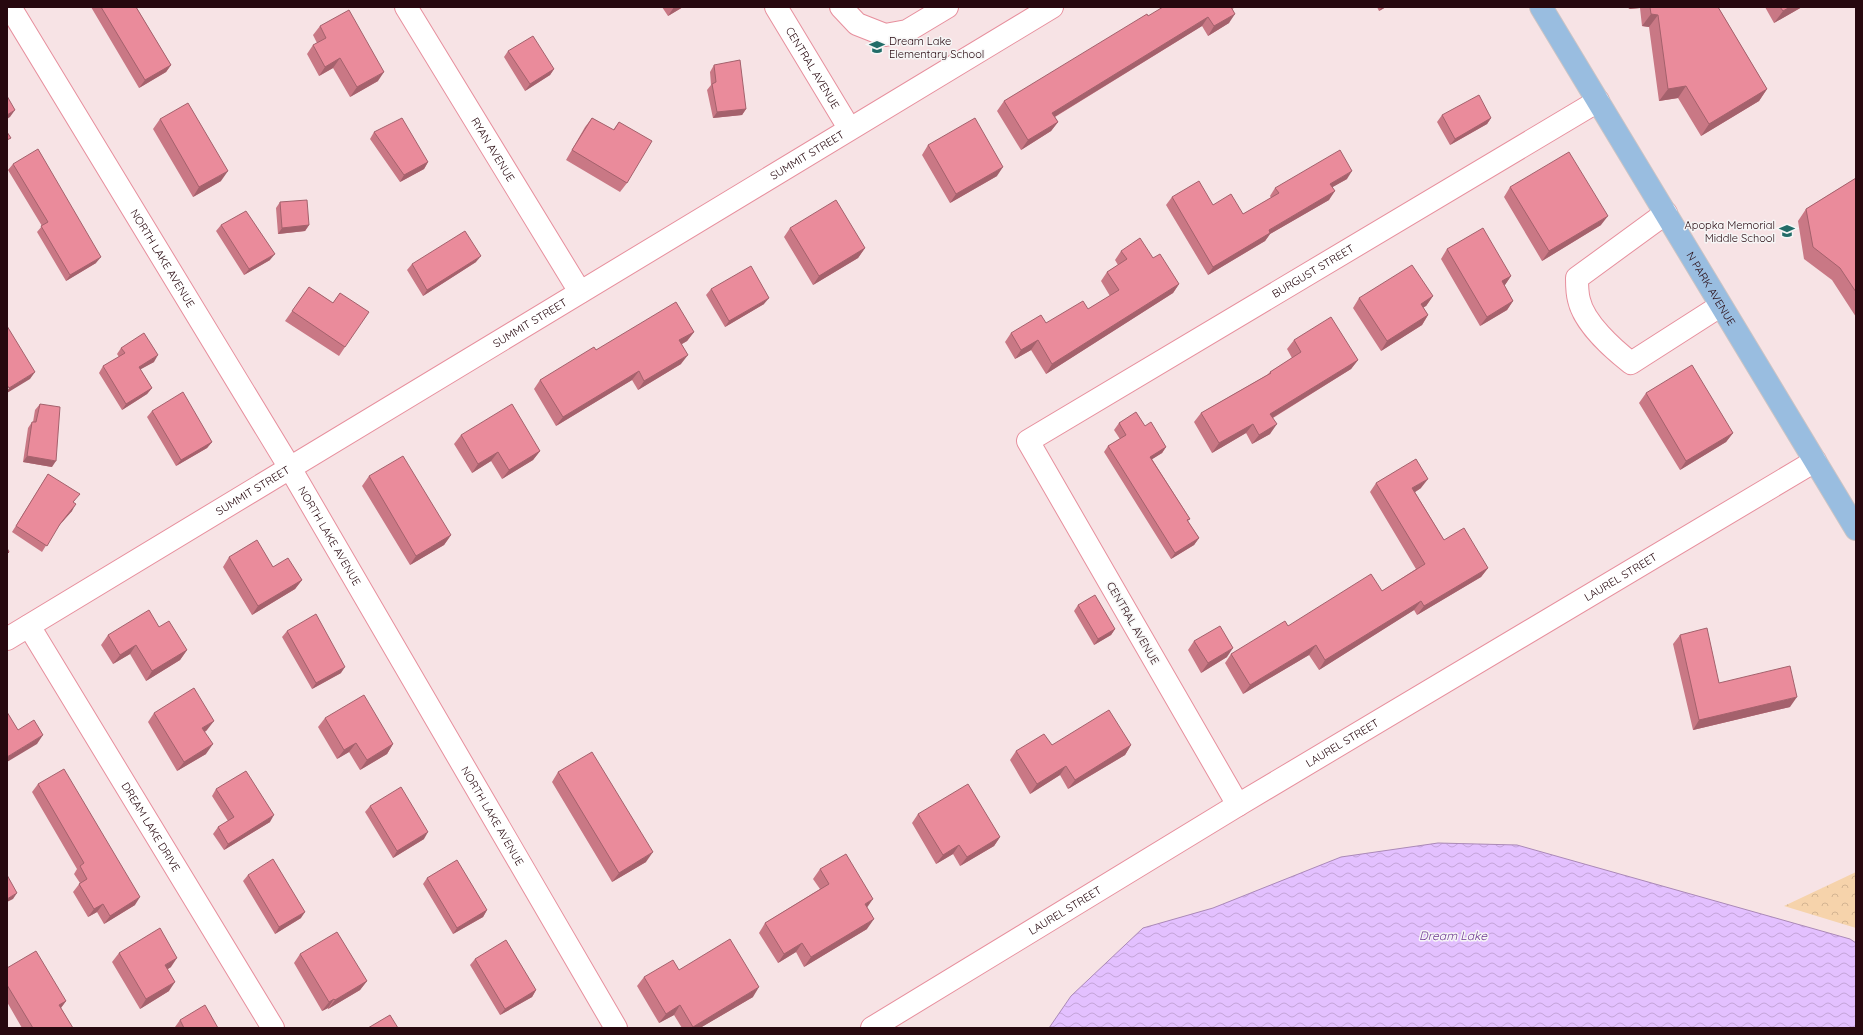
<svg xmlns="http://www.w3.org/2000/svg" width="1863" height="1035" font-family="Quicksand,sans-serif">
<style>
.forest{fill:url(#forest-crowns)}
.water{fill:url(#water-waves);stroke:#ab89b7}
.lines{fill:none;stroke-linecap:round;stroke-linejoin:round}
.minor-casing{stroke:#e78f9d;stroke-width:24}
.major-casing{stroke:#cbc4c5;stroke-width:24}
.minor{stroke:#fff;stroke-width:22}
.major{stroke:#99bde0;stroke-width:22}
.wall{fill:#c97885}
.shaded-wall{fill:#a4616c}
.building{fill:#ea8b9b;stroke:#a4616c}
.labels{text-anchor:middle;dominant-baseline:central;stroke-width:3;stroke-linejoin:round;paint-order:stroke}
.poi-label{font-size:11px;fill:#27080f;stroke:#f6f6f6;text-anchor:start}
.street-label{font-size:11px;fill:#27080f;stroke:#f6f6f6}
.water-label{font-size:12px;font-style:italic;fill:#6e3891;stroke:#f6f6f6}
</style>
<defs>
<pattern id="forest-crowns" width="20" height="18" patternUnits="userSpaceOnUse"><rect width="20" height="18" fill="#f6d3ab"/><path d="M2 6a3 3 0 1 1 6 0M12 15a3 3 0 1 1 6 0" fill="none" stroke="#d3b492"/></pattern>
<pattern id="water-waves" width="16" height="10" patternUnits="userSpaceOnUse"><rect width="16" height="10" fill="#e3c0ff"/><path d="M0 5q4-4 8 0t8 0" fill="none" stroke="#c3a4d9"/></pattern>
</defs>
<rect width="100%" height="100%" fill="#f7e3e5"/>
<path class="forest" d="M1856,872V928L1784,906Z"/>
<path class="water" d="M1438,843L1517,845L1850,939L1856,943V1028H1049L1071,996L1143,928L1213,908L1341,857Z"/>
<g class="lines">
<g class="minor-casing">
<g id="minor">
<path id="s1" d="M10,7L290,468L616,1028"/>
<path id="s2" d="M406,7L580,292"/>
<path id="s3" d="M776,7L849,128"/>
<path d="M841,7L857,24L885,35L907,31L947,7"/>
<path d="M1666,213L1577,278C1577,285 1577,293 1579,300C1584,323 1613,349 1631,363L1720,306"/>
<path id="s4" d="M29,626L273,1028"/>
<path id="s5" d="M7,639L1052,7"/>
<path id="s6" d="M1238,805L1028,441L1598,101"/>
<path id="s7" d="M872,1028L1238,805L1815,461"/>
</g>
</g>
<g class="major-casing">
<g id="major">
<path id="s8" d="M1541,7L1856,529"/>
</g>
</g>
<use href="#minor" class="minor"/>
<use href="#major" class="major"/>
</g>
<path class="wall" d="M91,7H136L171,65L166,72L139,88Z
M662,7H683L668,16Z
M1236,7L1232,9L1229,23L1208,36L1202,26L1055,117L1058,122L1051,131L1021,150L997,111L1004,101L1148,16Z
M1377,7H1386L1379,11Z
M1628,7H1718L1767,89L1759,101L1701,136L1678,98L1659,101L1649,27L1642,26L1640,8L1629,9Z
M1765,7H1802L1774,23Z
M320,26L378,81L350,97L333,68L319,76L307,54L313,45L317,43L313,35Z
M508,51L554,69L550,75L525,91L504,57Z
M714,65L746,109L742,115L713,118L707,90L711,85L710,72Z
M1442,115L1491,118L1487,124L1450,145L1437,122Z
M592,118L613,130L619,122L627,183L620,192L566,160L585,127Z
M160,119L221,181L193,197L153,129Z
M374,132L428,162L424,169L400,182L370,139Z
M928,145L997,176L950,203L922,155Z
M13,164L96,263L66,281L37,232L42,226L8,170Z
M1856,178V317L1832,280L1804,259L1798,221L1806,209Z
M1347,179L1332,187L1329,200L1270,234L1265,241L1208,275L1166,205L1172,197L1243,214L1271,198L1270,196L1275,188Z
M1510,187L1601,225L1542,261L1504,197Z
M280,202L309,225L305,231L278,234L276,208Z
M221,225L270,260L244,275L216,231Z
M790,228L865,248L858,258L813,285L784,237Z
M1447,249L1511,276L1504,286L1513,301L1507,310L1480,326L1441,259Z
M1121,251L1153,258L1179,284L1173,293L1046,374L1031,350L1015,359L1005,342L1011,333L1046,323L1088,309L1110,296L1101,281L1107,272L1118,265L1115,260Z
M476,262L423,296L407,270L412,264Z
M309,287L333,303L340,293L345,347L339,356L285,321Z
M711,289L764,304L725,327L706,295Z
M1433,296L1426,306L1423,307L1428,315L1422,325L1381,351L1353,308L1359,298Z
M694,332L687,341L682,344L681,364L638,390L632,380L556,426L534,389L540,380L596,350Z
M1294,340L1358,360L1351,369L1273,418L1270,434L1252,444L1246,433L1212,453L1194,422L1201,413L1267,375L1270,372L1292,358L1287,349Z
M121,348L154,362L140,369L152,388L147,394L122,410L99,373L103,366L119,357L117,354Z
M1646,393L1733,433L1726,442L1680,470L1639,403Z
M40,404L52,467L23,462L28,428L32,422H33L35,410Z
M152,411L212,442L207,448L176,466L147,417Z
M1119,423L1145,426L1166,447L1162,453L1152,459L1190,519L1188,521L1199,538L1194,545L1171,559L1104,452L1108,446L1120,439L1114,430Z
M461,435L540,451L533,460L502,479L491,461L472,473L454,444Z
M48,474L75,500L73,502L72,511L57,528L42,552L12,532Z
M369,476L451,535L444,545L410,565L362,486Z
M1376,483L1421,488L1415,492L1444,540L1488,568L1481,577L1417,615L1414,610L1319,670L1309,655L1243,694L1225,663L1231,654L1288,626L1382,591L1416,569L1370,492Z
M229,557L273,567L302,580L295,589L252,615L223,567Z
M1078,605L1115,629L1111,635L1094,645L1074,611Z
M159,627L187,650L180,660L146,681L130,654L113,664L101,645L108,635Z
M287,631L341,673L312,689L282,637Z
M1680,635L1719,683L1790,707L1693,730L1673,644Z
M1194,641L1227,657L1201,673L1188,650Z
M154,713L207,730L205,732L206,754L177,771L148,722Z
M325,718L393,744L387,754L360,770L349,752L337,759L318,727Z
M1052,745H1131L1125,755L1068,789L1060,775L1030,794L1010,760L1016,751Z
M558,772L646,862L612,882L552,782Z
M38,784L135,905L104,924L97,912L88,917L73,892L80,883L74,874L77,869L32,792Z
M216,789L270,822L224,850L213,834L218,827L228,821L212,796Z
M370,806L424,839L393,858L365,812Z
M918,814L1000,837L994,846L960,866L953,854L936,864L912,823Z
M820,869L867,908V929L804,967L796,952L778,963L759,933L765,923L820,889L813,879Z
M248,875L301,918L275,934L243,881Z
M427,878L487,910L483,917L453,934L423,884Z
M119,953L171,967L168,969L169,991L140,1009L112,962Z
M300,954L367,981L360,990L328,1009V1008L322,1011L294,963Z
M475,959L536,990L532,997L500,1015L470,965Z
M7,968L66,1001L61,1008L73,1028H22L7,1002Z
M644,977L753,997L700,1028H682L674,1015L659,1023L637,986Z
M180,1020L218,1028H176L175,1027Z"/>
<path class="shaded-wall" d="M674,7H683L668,16Z
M1382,7H1386L1379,11Z
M1631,7H1640V8L1629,9Z
M1790,7H1802L1774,23L1783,11Z
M1235,14L1229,23L1208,36L1214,26Z
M1651,14L1658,15L1649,27L1642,26Z
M1208,17L1202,26L1046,122L1052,113Z
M340,58L333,68L319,76L325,67Z
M171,65L166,72L139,88L145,80Z
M554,69L550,75L525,91L530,84Z
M384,72L378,81L350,97L357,87Z
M1686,86L1678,98L1659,101L1668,89Z
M1767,89L1759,101L1701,136L1709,124Z
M746,109L742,115L713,118L717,112Z
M15,110L10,117L7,119V115Z
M1491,118L1487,124L1450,145L1455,139Z
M1058,122L1051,131L1021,150L1028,140Z
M428,162L424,169L400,182L404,175Z
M1003,167L997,176L950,203L956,194Z
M228,171L221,181L193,197L199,187Z
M1352,171L1347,179L1324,192L1330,184Z
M1335,191L1329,200L1270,234L1265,241L1208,275L1213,267L1269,230Z
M1608,216L1601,225L1542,261L1549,251Z
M309,225L305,231L278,234L282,228Z
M865,248L858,258L813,285L819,276Z
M275,254L270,260L244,275L249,269Z
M481,256L476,262L423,296L427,290Z
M101,257L96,263L66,281L70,275Z
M1511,276L1505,285L1495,291L1502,281Z
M1179,284L1173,293L1046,374L1052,364Z
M1433,296L1426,306L1414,313L1421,304Z
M769,298L764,304L725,327L729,321Z
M1513,301L1507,310L1480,326L1487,317Z
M1428,315L1422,325L1381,351L1387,341Z
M694,332L687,341L673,349L679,340Z
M1038,340L1031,350L1015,359L1021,350Z
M158,355L154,362L134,373L139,367Z
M688,355L681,364L638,390L644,381Z
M1358,360L1351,369L1264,423L1270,414Z
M639,371L632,380L556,426L563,417Z
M35,372L30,379L7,393V391L9,388Z
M152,388L147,394L122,410L126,404Z
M1253,424L1246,433L1212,453L1219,443Z
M1277,424L1270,434L1252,444L1259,435Z
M1733,433L1726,442L1680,470L1686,461Z
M212,442L207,448L176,466L181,460Z
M1166,447L1162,453L1146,463L1150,457Z
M540,451L533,460L502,479L509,470Z
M498,452L491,461L472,473L478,464Z
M27,456L56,461L52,467L23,462Z
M1428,479L1421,488L1406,498L1412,488Z
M76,504L72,511L55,530L60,524Z
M451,535L444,545L410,565L416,556Z
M1199,538L1194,545L1171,559L1175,553Z
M1488,568L1481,577L1417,615L1424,606Z
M302,580L295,589L252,615L258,606Z
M1421,601L1414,610L1319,670L1325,660Z
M1115,629L1111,635L1094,645L1098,639Z
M136,645L130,654L113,664L120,655Z
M1316,645L1309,655L1243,694L1250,685Z
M1233,648L1227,657L1201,673L1208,663Z
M187,650L180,660L146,681L152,671Z
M345,667L341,673L312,689L316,683Z
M1797,697L1790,707L1693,730L1699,720Z
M214,721L207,730L196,737L202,728Z
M43,735L37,744L7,762V757Z
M356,743L349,752L337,759L344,750Z
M213,744L206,754L177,771L184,762Z
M393,744L387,754L360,770L367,760Z
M1131,745L1125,755L1068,789L1075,780Z
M1066,766L1060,775L1030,794L1037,784Z
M274,815L270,822L224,850L228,844Z
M428,832L424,839L393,858L397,851Z
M1000,837L994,846L960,866L967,857Z
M959,845L953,854L936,864L943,855Z
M653,852L646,862L612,882L619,873Z
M17,893L13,899L7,902V899Z
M140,897L135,905L104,924L110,916Z
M873,899L866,909L865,904Z
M103,904L97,912L88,917L94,909Z
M487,910L483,917L453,934L457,928Z
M305,912L301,918L275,934L279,927Z
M874,919L867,929L804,967L811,957Z
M802,943L796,952L778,963L784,954Z
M177,958L171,967L159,974L165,965Z
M367,981L360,990L328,1009L335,1000Z
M175,982L169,991L140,1009L146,999Z
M759,987L753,997L700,1028H692L693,1027Z
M536,990L532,997L500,1015L505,1009Z
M334,999L328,1008L322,1011L329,1002Z
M66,1001L60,1009L59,1005Z
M680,1005L674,1015L659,1023L666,1014Z"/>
<path class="building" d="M101,7H136L171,65L145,80Z
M1163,7H1231L1235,14L1214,26L1208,17L1052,113L1058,122L1028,140L1004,101L1147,14L1148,16Z
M1650,7H1718L1767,89L1709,124L1686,86L1668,89L1658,15L1651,14Z
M1780,7H1790L1783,11Z
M349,10L384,72L357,87L340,58L325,67L313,45L326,38L320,26Z
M533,36L554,69L530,84L508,51Z
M740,60L746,109L717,112L712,84L716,82L714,65Z
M1479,95L1491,118L1455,139L1442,115Z
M7,96L15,110L7,115Z
M188,103L228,171L199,187L160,119Z
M402,118L428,162L404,175L374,132Z
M592,118L614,130L619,122L652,141L627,183L572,150Z
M975,118L1003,167L956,194L928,145Z
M7,132L11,138L7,140Z
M38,149L101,257L70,275L41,226L48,222L13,164Z
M1340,150L1352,171L1330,184L1335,191L1269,230L1270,233L1213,267L1172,197L1199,181L1213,205L1231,194L1243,214L1279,193L1275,188Z
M1569,152L1608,216L1549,251L1510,187Z
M1856,178V292L1840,268L1813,247L1806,209Z
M307,200L309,225L282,228L280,202Z
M836,200L865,248L819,276L790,228Z
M246,211L275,254L249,269L221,225Z
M1483,228L1511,276L1502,281L1513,301L1487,317L1447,249Z
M465,231L481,256L427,290L412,264Z
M1140,238L1153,258L1160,254L1179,284L1052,364L1038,340L1021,350L1011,333L1041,315L1046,323L1083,301L1088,309L1119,290L1107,272L1127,259L1121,251Z
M1412,265L1433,296L1421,304L1428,315L1387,341L1359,298Z
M751,266L769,298L729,321L711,289Z
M309,287L333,303L340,293L369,312L345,347L292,311Z
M676,302L694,332L679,340L688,355L644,381L639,371L563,417L540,380L594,347L596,350Z
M1331,317L1358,360L1270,414L1277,424L1259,435L1253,424L1219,443L1201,413L1271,373L1270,372L1301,352L1294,340Z
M7,326L35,372L9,388L7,385Z
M144,333L158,355L139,367L152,388L126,404L103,366L125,353L121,348Z
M1692,365L1733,433L1686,461L1646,393Z
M183,392L212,442L181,460L152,411Z
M40,404L60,407L56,461L27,456L32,422H36Z
M512,404L540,451L509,470L498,452L478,464L461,435Z
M1136,412L1145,426L1151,422L1166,447L1150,457L1190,519L1187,520L1199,538L1175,553L1108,446L1126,435L1119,423Z
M403,456L451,535L416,556L369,476Z
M1416,459L1428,479L1412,488L1444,540L1464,528L1488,568L1424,606L1421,601L1325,660L1316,645L1250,685L1231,654L1285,621L1288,626L1371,574L1382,591L1425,564L1376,483Z
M48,474L80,494L73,502L76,504L60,524L47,546L16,526Z
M257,540L273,567L288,558L302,580L258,606L229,557Z
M7,548L9,552L7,554Z
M1095,595L1115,629L1098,639L1078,605Z
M149,610L159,627L169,621L187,650L152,671L136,645L120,655L108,635Z
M316,614L345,667L316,683L287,631Z
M1220,626L1233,648L1208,663L1194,641Z
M1707,628L1719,683L1790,666L1797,697L1699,720L1680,635Z
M194,688L214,721L202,728L213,744L184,762L154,713Z
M364,695L393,744L367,760L356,743L344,750L325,718Z
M1109,710L1131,745L1075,780L1066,766L1037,784L1016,751L1044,734L1052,745Z
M7,712L18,730L34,720L43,735L7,757Z
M592,752L653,852L619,873L558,772Z
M64,769L140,897L110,916L103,904L94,909L79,884L87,879L80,866L84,863L38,784Z
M246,771L274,815L228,844L218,827L234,817L216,789Z
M968,784L1000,837L967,857L959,845L943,855L918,814Z
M401,787L428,832L397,851L370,806Z
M846,854L873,899L865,904L874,919L811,957L802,943L784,954L765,923L829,884L820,869Z
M273,859L305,912L279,927L248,875Z
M457,860L487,910L457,928L427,878Z
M7,875L17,893L7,899Z
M160,928L177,958L165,965L175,982L146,999L119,953Z
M337,932L367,981L335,1000L334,999L329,1002L300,954Z
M730,939L759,987L693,1027L680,1005L666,1014L644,977L673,960L679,970Z
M506,940L536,990L505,1009L475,959Z
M36,951L66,1001L59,1005L73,1028H33L7,985V968Z
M205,1005L218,1028H184L180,1020Z
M390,1015L398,1028H368Z"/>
<defs>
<g id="school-bare" transform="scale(1.2)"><path d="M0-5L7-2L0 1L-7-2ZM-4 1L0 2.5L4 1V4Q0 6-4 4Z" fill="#226c68" stroke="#f6f6f6" stroke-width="2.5" paint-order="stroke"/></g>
</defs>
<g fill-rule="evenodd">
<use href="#school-bare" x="877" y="47"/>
<use href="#school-bare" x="1787" y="231"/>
</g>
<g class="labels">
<g class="poi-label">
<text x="889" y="41">Dream Lake<tspan x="889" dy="13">Elementary School</tspan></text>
<text x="1775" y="225" text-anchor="end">Apopka Memorial<tspan x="1775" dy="13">Middle School</tspan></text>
</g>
<g class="street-label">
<text stroke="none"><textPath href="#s3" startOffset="71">CENTRAL AVENUE</textPath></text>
<text stroke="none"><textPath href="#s2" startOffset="167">RYAN AVENUE</textPath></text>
<text stroke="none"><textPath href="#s5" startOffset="935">SUMMIT STREET</textPath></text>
<text stroke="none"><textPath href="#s1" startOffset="294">NORTH LAKE AVENUE</textPath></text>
<text stroke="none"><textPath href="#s6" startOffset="752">BURGUST STREET</textPath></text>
<text stroke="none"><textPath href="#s8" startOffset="329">N PARK AVENUE</textPath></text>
<text stroke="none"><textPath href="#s5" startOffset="611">SUMMIT STREET</textPath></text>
<text stroke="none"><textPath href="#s5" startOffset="287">SUMMIT STREET</textPath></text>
<text stroke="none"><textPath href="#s1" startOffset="618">NORTH LAKE AVENUE</textPath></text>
<text stroke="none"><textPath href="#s7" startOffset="874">LAUREL STREET</textPath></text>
<text transform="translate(1133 623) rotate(60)">CENTRAL AVENUE</text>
<text stroke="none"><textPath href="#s7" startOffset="550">LAUREL STREET</textPath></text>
<text stroke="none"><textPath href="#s1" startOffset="942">NORTH LAKE AVENUE</textPath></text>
<text stroke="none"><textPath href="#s4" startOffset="235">DREAM LAKE DRIVE</textPath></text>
<text stroke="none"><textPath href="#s7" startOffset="226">LAUREL STREET</textPath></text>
</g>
<g class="water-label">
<text x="1453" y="935">Dream Lake</text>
</g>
</g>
<rect width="1863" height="1035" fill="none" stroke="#27080f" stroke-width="16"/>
</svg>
